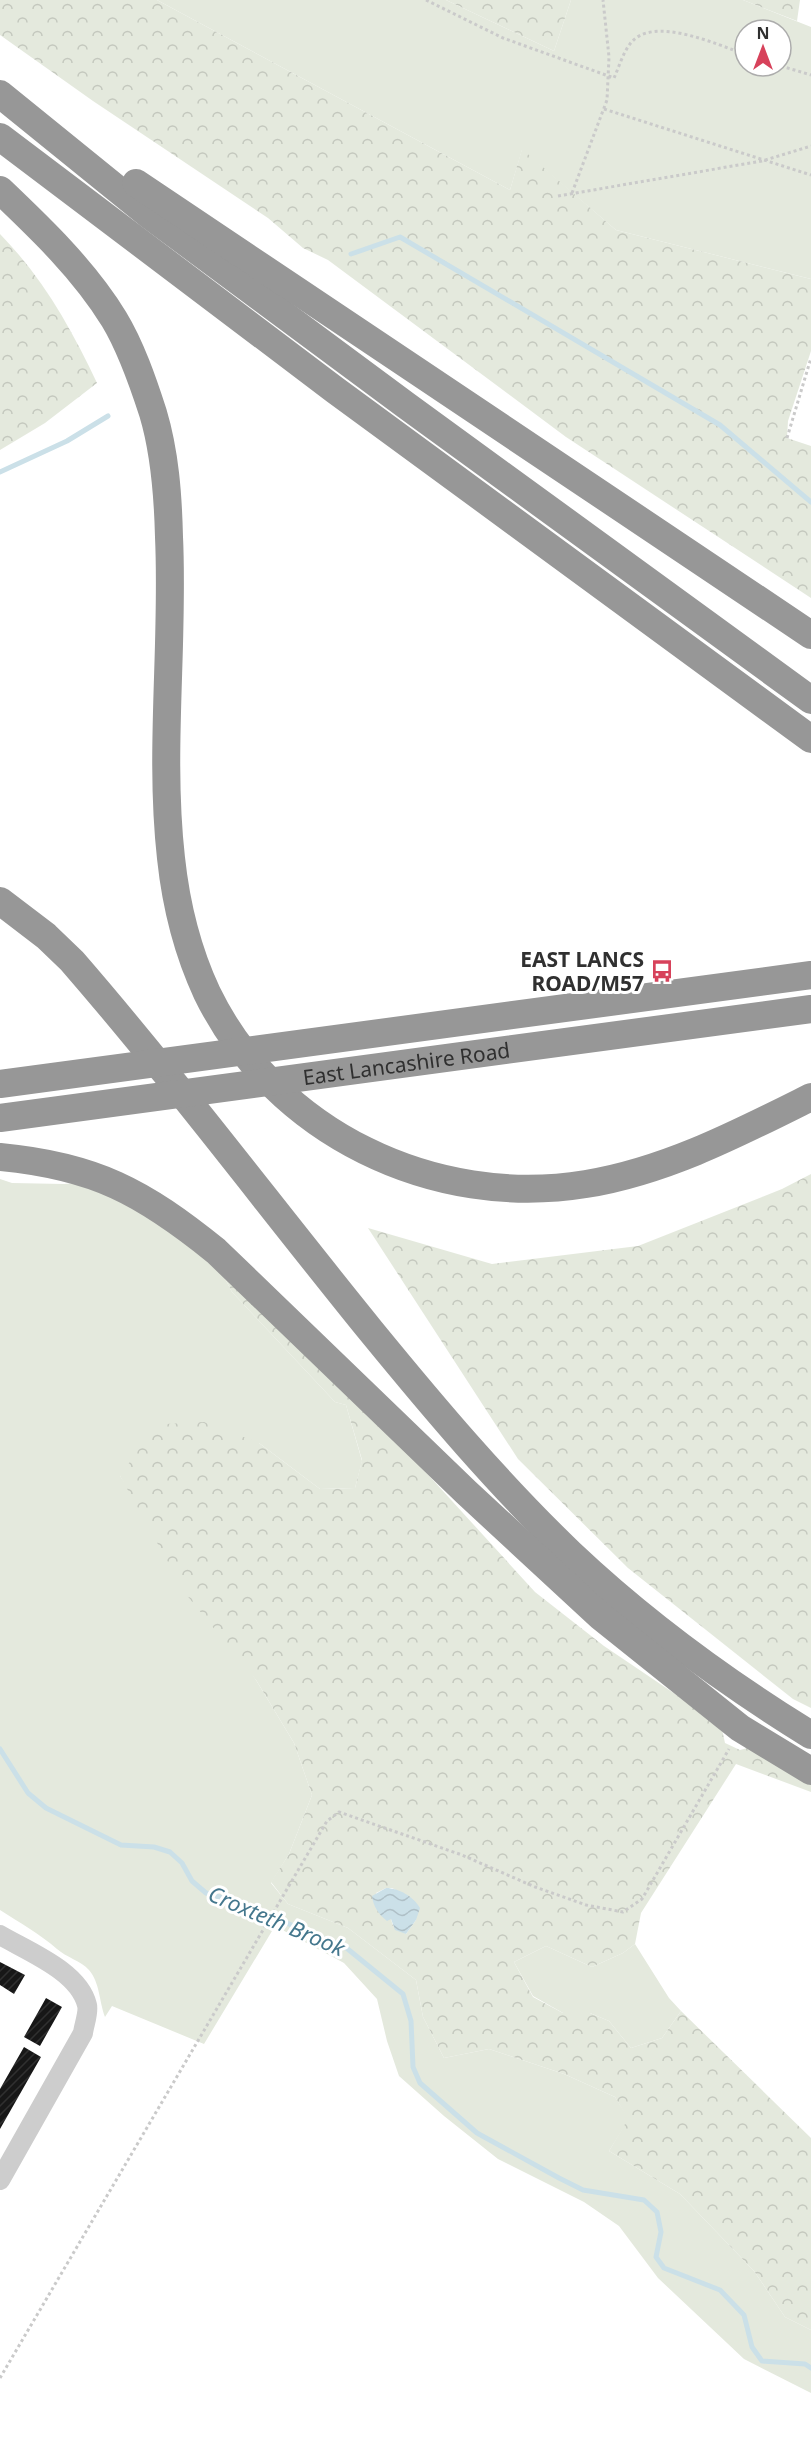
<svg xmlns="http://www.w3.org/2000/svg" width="811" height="2451" font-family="'Noto Sans',sans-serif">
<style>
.green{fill:#e4e9dd;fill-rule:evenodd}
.forest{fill:url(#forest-crowns);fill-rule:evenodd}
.water{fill:url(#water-waves)}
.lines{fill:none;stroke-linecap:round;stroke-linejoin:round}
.stream{stroke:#cbe0e8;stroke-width:5}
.building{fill:url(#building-hatch)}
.path{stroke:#cacaca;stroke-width:3;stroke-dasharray:3 3;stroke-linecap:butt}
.minor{stroke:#cdcdcd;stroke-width:20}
.highway{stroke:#979797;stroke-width:28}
.labels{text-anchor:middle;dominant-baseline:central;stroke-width:6;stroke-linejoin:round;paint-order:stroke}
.poi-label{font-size:21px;font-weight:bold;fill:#303030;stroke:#fff;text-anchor:end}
.street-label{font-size:21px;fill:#303030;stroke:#fff}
.water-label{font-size:22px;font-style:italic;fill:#44778d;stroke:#fff}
</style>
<defs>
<pattern id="forest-crowns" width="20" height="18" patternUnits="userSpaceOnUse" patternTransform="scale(1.5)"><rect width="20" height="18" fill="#e4e9dd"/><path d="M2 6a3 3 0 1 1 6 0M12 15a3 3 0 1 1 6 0" fill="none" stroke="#c4c8be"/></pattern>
<pattern id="water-waves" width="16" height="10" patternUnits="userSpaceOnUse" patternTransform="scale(1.5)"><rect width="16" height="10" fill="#cbe0e8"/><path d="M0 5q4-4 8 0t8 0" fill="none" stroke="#afc0c7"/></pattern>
<pattern id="building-hatch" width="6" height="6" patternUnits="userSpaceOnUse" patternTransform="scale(1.5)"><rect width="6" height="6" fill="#171717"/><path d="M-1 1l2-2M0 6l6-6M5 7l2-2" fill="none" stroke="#303030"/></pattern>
</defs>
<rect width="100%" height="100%" fill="#fff"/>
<path class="green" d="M157,0H446L554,51L571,0H743L811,27V279L616,230L522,150L510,190ZM745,30H781V66H745Z
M0,1179L12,1183L64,1184L89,1182L119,1195L220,1269L232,1292L335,1402L346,1405L362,1461L355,1488L320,1489L259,1443L120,1476L256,1680L294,1743L312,1795L289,1854L271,1883L288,1904L348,1928L416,1980L423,2017L444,2058L489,2049L564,2074L615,2097L629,2119L609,2151L680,2194L754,2271L785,2317L811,2330V2393L744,2359L658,2278L619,2226L584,2202L498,2159L444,2116L399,2076L387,2041L377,1999L344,1963L275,1926L204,2044L112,2006L105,2017C99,2001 100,1983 89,1970C81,1961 66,1957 57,1949C40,1934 20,1923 0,1910Z
M635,1944L669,1998L681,2011L662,2038L631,2048L609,2021L590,2013H563L533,1996L514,1962L546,1946L592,1967L623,1953Z"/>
<path class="forest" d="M0,0H157L510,190L522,149L616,230L811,279V351L788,421L787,438L811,446V598L566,437L328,260L303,248L268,218L93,101L0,35Z
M446,0H571L554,51Z
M743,0H800L797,21Z
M0,234C43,278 71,328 97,383L45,423L0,450Z
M811,1174V1708L793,1699L628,1568L518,1459L368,1228L492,1264L638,1246L782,1189Z
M220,1269L401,1445L535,1592L604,1646L721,1725L725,1743L740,1750L755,1746L811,1780V1792L736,1764L641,1913L635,1944L623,1953L592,1967L546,1946L514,1962L533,1997L563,2013H590L609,2021L631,2048L662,2038L681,2011L811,2138V2330L785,2317L754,2271L680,2194L609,2151L628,2119L615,2097L564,2074L489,2049L444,2058L423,2017L416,1980L348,1928L288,1904L271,1882L289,1854L312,1795L294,1743L256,1680L185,1593L120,1476L141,1446L165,1424L204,1422L259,1443L320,1489L355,1488L362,1460L346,1405L335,1402L232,1292ZM386,1888H392L411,1898L416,1920L406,1934L393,1926L391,1919H388L376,1893Z"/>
<path class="water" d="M386,1888C399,1888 414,1897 420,1908L416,1920L406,1934L395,1930L391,1919L387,1921C379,1915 373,1906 372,1896Z"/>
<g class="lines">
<path class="stream" d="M351,254L400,237L720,425L811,502
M0,472L67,441L108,416
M0,1749L28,1793L46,1808L121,1845L154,1847L170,1852L182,1863L192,1881L206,1893L253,1907L302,1930L344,1946L403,1994L411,2021L413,2067L420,2083L477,2133L559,2178L583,2190L644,2200L657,2212L661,2232L656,2257L664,2268L720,2290L744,2315L752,2347L762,2361L805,2364L811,2368"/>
</g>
<path class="building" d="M0,1962L25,1975L14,1994L0,1985Z
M46,1998L62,2007L40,2046L24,2037Z
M24,2047L41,2057L0,2129V2089Z"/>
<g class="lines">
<path class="path" d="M426,0L503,38L614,78C619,67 623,53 630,44C652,14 717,45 745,54
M781,66L811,75
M604,109L811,175
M572,193L607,100L609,57L603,0
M558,196L762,161L811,146
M787,438L811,358
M0,2378L327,1821L339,1812L462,1855L535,1887L586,1905L623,1912L642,1899L729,1749"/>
<path class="minor" d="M0,1935C27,1951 79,1971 87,2005C89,2012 84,2025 83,2033L0,2180"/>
<g class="highway">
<path d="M0,94L148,214L407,406L811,700"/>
<path d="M0,137L335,390L811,739"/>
<path d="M136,183L811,635"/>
<path d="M0,190C41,229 84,270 114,319C131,347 143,382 153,413C165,453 168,495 169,537C174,643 159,751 171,858C176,905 187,950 207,993C275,1133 434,1209 586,1184C666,1171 739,1133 811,1097"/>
<path d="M0,901L46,936L72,961C176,1081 271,1208 371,1331C434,1408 498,1484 570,1553C643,1622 725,1682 811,1735"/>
<path d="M0,1084L811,975"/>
<path id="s1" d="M0,1118L811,1009"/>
<path d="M0,1157C95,1166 143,1192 216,1251L466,1492L600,1616L740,1728L811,1771"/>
</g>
</g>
<defs>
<g id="bus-bare" transform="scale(1.8)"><path d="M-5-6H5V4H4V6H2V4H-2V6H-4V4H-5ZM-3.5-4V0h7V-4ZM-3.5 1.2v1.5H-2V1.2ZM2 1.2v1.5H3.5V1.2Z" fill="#d7425b" stroke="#fff" stroke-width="2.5" paint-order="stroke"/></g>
</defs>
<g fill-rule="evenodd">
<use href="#bus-bare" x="662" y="971"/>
</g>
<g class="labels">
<g class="poi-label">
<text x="644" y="959">EAST LANCS<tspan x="644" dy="24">ROAD/M57</tspan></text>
</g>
<g class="street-label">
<text stroke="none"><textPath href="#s1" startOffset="410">East Lancashire Road</textPath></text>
</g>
<g class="water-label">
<text transform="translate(277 1920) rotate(23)">Croxteth Brook</text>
</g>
</g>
<g transform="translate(763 48)"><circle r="28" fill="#ffffff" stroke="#acacac" stroke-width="1.5"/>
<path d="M0-4.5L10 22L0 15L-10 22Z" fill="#d7425b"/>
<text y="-9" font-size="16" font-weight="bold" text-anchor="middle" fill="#303030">N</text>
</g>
</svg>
